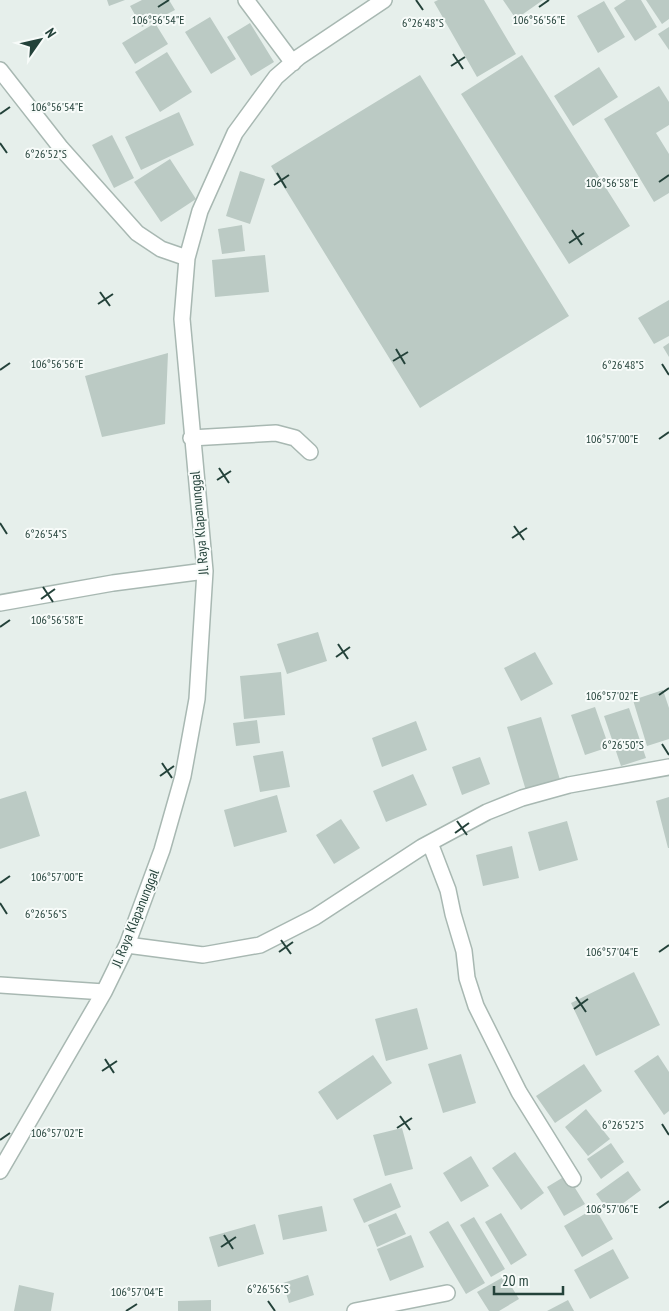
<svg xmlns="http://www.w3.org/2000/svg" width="669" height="1311" font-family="'PT Sans Narrow',sans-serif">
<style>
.building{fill:#bbcac4}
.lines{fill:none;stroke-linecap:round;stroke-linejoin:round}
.minor-casing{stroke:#a8b8b2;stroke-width:18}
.minor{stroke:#fff;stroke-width:15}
.ticks{fill:none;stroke:#24423a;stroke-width:2}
.labels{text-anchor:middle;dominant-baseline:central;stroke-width:4;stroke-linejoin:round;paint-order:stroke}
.street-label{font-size:14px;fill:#24423a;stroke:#f7fbf9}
.ticks-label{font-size:12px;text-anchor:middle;fill:#24423a;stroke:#f7fbf9;stroke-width:4;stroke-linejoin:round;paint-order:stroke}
</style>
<rect width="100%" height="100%" fill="#e6efeb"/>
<path class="building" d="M107,0H125L109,6Z
M142,0H169L175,10L142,27L130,6Z
M438,0H484L516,54L477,77L434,2Z
M503,0H543L516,19Z
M626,0H641L657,27L635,41L614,8Z
M646,0H669V19L662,24Z
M604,1L625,37L598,53L577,16Z
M210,17L236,59L211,74L185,32Z
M155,23L168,44L135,64L122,43Z
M250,23L274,62L251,76L227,37Z
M669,27V50L658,34Z
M167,52L192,92L160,112L135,72Z
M522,55L630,226L569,264L461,94Z
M599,67L618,97L573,126L554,96Z
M420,75L569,316L420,408L271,166Z
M659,86L669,102V125L656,133L669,154V193L654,202L604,119Z
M179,112L194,145L141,170L125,137Z
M112,135L134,178L114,188L92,145Z
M170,159L196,199L161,222L134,182Z
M240,171L265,179L250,224L226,216Z
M242,225L245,251L222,254L218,229Z
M265,255L269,292L215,297L212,260Z
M669,300V336L654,344L638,318Z
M669,343V357L663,347Z
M168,353L165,424L102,437L85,376Z
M318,632L327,661L287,674L277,644Z
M535,652L553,684L521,701L504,668Z
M281,672L285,715L244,719L240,676Z
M663,690L669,708V739L647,746L633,700Z
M595,707L609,747L585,755L571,715Z
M629,708L646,758L621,766L604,716Z
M541,717L561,783L527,794L507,727Z
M257,720L260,743L236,746L233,723Z
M416,721L427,750L382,767L372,738Z
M283,751L290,787L260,792L253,756Z
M480,757L490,784L462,795L452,767Z
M413,774L427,805L386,822L373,791Z
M26,791L40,836L0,849V799Z
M277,795L287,832L234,847L224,810Z
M669,797V848H668L656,801Z
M341,819L360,848L334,864L316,835Z
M567,821L578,860L539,871L528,832Z
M512,846L519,878L483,886L476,855Z
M634,972L660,1025L596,1056L571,1003Z
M417,1008L428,1049L386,1061L375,1019Z
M461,1054L476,1103L443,1113L428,1064Z
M373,1055L392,1083L337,1120L318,1092Z
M658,1055L669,1072V1111L664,1115L634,1071Z
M584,1064L602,1091L555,1123L536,1096Z
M586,1109L610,1139L588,1156L565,1127Z
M402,1128L413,1169L385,1176L373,1135Z
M611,1143L624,1162L601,1179L587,1159Z
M515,1152L544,1193L521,1210L492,1168Z
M471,1156L489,1186L461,1202L443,1173Z
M628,1171L641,1190L610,1213L596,1194Z
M567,1175L585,1204L564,1216L547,1187Z
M391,1183L401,1207L364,1223L353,1199Z
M322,1206L327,1231L283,1240L278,1215Z
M595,1208L613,1239L582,1257L564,1226Z
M396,1213L406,1234L377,1247L368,1225Z
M501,1213L527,1255L511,1265L485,1222Z
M474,1217L505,1269L491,1277L460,1225Z
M448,1221L485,1283L466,1294L429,1232Z
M255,1224L264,1254L218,1267L209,1237Z
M411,1235L424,1267L390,1281L377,1249Z
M613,1249L629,1278L590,1299L574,1270Z
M308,1275L314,1295L289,1303L283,1283Z
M505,1276L519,1299L499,1311H489L477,1292Z
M19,1285L54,1293L51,1311H14Z
M211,1300V1311H178V1301Z
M568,1300L574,1311H547Z"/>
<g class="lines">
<g class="minor-casing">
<path id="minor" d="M246,0L293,63
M0,70L61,148L137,233L161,249L187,258
M191,438L276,433L295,438L310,452
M0,603L113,583L205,571
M430,843L448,890L453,914L464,951L467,978L476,1006L519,1092L573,1179
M127,945L203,955L260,945L315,917L422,847L487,812L522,798L569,785L669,767
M0,985L104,992
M0,1171L104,992L127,945L162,850L183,776L197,699L205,571L182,319L187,258L200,211L235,133L276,77L299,57L384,0
M355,1311L447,1293"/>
</g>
<use href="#minor" class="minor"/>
</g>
<path class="ticks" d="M416,0L423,10M158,7L169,0M539,7L549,0M453,54L463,69M451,66L465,57M0,114L10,107M0,143L7,153M277,173L286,188M659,182L669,175M274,185L289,175M572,230L582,245M569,243L584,233M100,292L110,306M98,304L113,294M396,349L405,364M393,361L408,352M662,364L669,375M0,370L10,363M659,439L669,432M219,468L229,483M217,480L231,471M0,523L7,534M514,526L524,540M512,538L527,528M43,587L53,602M41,599L55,589M0,627L10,620M338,644L348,659M336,657L350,647M659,695L669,688M662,744L669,755M162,763L172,778M160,776L174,766M457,821L467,835M455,833L469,823M0,883L10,876M0,903L7,914M281,940L291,954M279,952L293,942M659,952L669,945M576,997L586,1012M574,1009L588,999M105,1059L114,1073M102,1071L117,1061M400,1116L410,1130M662,1124L669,1135M397,1128L412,1118M0,1140L10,1133M659,1208L669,1201M224,1235L233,1249M221,1247L236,1237M268,1301L275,1311M126,1311L137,1304"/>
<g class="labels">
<g class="street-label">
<text transform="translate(199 523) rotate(-95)">Jl. Raya Klapanunggal</text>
<text transform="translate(135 918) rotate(-68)">Jl. Raya Klapanunggal</text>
</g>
</g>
<g class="ticks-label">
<text x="158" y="24">106°56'54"E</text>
<text x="539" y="24">106°56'56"E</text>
<text x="423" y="27">6°26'48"S</text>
<text x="57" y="111">106°56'54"E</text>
<text x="46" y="158">6°26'52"S</text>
<text x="612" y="187">106°56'58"E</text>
<text x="57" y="368">106°56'56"E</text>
<text x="623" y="369">6°26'48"S</text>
<text x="612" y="443">106°57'00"E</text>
<text x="46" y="538">6°26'54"S</text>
<text x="57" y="624">106°56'58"E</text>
<text x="612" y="700">106°57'02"E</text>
<text x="623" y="749">6°26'50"S</text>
<text x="57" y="881">106°57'00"E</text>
<text x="46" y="918">6°26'56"S</text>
<text x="612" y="956">106°57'04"E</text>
<text x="623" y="1129">6°26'52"S</text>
<text x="57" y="1137">106°57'02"E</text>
<text x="612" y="1213">106°57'06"E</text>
<text x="268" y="1293">6°26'56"S</text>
<text x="137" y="1296">106°57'04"E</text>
</g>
<g transform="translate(40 40) rotate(56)" stroke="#f7fbf9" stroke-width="4" paint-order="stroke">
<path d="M0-4L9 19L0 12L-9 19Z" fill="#24423a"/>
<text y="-8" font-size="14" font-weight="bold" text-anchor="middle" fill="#24423a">N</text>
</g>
<path d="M494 1286v8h69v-8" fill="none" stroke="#24423a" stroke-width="2.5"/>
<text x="502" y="1286" font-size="15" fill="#24423a" stroke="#f7fbf9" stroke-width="4" paint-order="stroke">20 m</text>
</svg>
